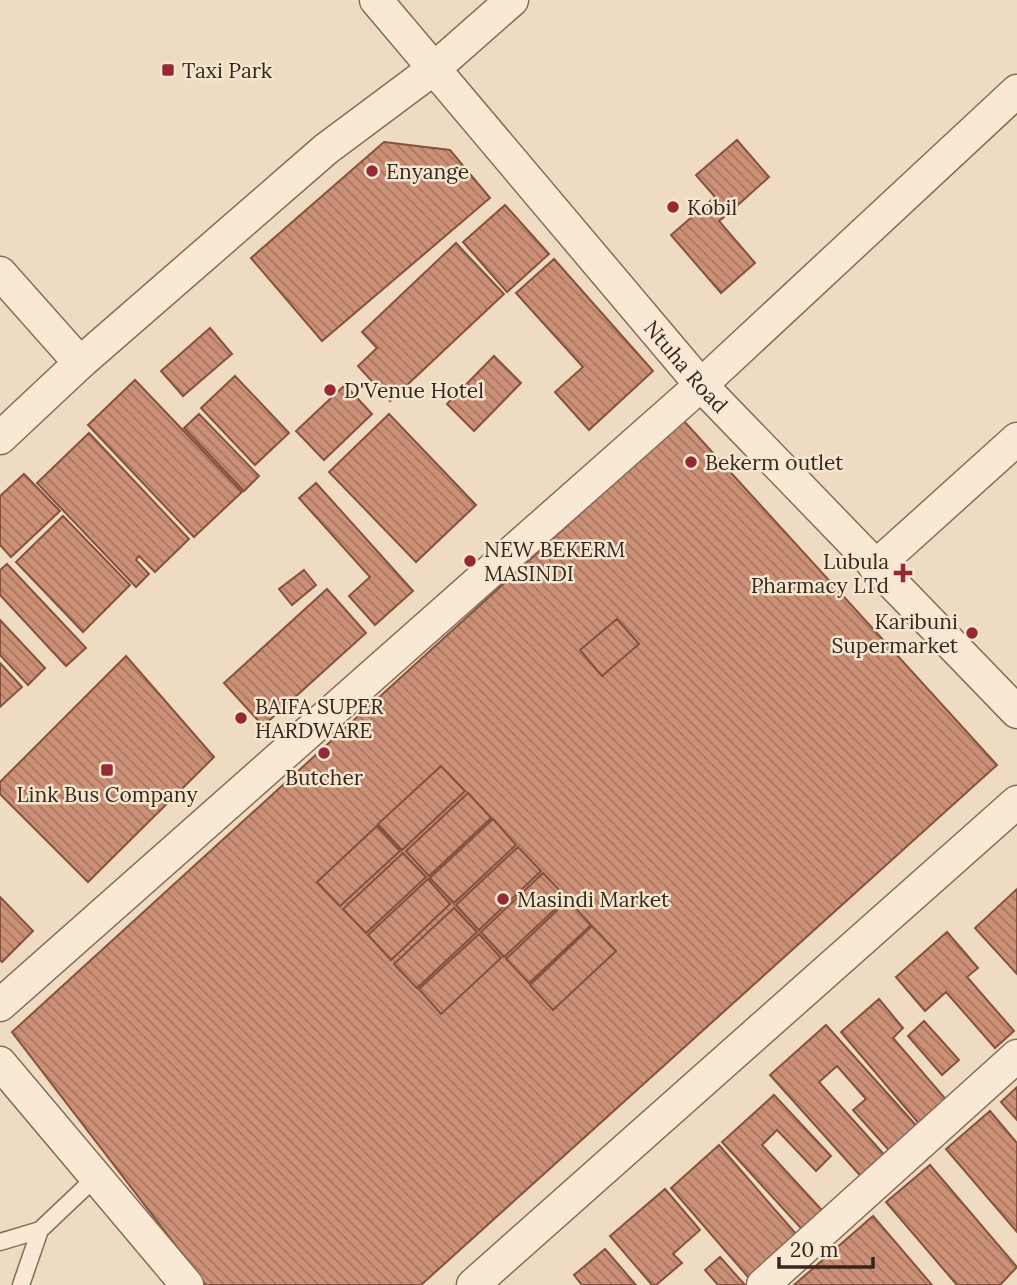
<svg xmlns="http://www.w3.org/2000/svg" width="1017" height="1285" font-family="Lora,serif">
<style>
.building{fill:url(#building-back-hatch);stroke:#86523e;stroke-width:2}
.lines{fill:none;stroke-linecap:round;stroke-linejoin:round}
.lane-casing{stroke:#876c59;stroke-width:19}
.street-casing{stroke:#876c59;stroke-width:35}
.lane{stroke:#f9e9d4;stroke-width:16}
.street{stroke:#f9e9d4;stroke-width:32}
.poi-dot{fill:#962936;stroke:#f5e6d0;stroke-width:2.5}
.labels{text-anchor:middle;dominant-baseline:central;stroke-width:5;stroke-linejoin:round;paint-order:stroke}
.poi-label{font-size:21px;fill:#37261d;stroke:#f5e6d0;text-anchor:start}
.street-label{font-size:21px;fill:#37261d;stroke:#f5e6d0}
</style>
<defs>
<pattern id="building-back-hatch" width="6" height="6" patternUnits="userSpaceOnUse" patternTransform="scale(1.75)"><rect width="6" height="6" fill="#cc9077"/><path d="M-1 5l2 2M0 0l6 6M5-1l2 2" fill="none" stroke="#a67561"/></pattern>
</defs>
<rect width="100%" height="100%" fill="#eedbc1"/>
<path class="building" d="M737,140L769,177L729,213L696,175Z
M384,142L450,150L490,198L322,341L251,258Z
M715,197L729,213L719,221L755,263L721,293L671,235Z
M505,205L549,254L507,292L463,242Z
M456,243L504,294L390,401L358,366L377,348L362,332Z
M554,259L653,371L589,430L555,392L583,367L516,293Z
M210,328L232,354L183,396L161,371Z
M494,356L521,383L474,431L447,404Z
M235,376L289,433L255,465L201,408Z
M135,380L242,492L194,537L88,425Z
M345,385L372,414L324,460L296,431Z
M199,414L259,476L244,491L184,428Z
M389,414L476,505L416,562L329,472Z
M683,420L997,765L421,1285H206L12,1032Z
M89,433L189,539L155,572L139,556L136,560L149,574L136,587L37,483Z
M24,474L60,511L11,557L0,545V496Z
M316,483L413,591L375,625L349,596L370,577L299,498Z
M63,516L130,585L83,632L16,562Z
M7,564L86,648L66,666L0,595V570Z
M304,570L316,585L292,605L279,589Z
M327,589L366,633L263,726L224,683Z
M617,619L639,644L602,676L580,650Z
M0,620L45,668L28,685L0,655Z
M126,656L214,757L88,882L0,794V782Z
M0,663L22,687L0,707Z
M441,766L465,791L402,850L378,824Z
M468,793L491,818L429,876L406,851Z
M493,819L516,845L454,903L430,878Z
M377,826L400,851L340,906L317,882Z
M518,847L541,871L479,930L456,905Z
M403,853L426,877L366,933L343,909Z
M543,873L567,898L504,957L481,932Z
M428,879L450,904L391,960L368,935Z
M1017,889V974L975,928Z
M0,897L33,931L2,962L0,960Z
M568,900L591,925L529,983L506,959Z
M454,908L477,932L417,988L394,964Z
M592,926L616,951L553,1010L530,985Z
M947,932L978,968L967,977L1014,1031L995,1048L946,992L925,1011L896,977Z
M479,934L501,958L441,1014L419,989Z
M879,999L903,1028L893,1038L949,1103L926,1132L841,1032Z
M924,1021L959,1060L942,1075L908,1036Z
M826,1025L922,1132L895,1157L853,1110L866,1099L837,1066L819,1082L889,1160L866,1182L770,1075Z
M1017,1087V1120L1001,1102Z
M774,1095L831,1156L816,1171L777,1130L762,1145L830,1219L810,1238L722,1142Z
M990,1111L1017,1143V1232L946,1149Z
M719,1145L803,1242L755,1285L671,1188Z
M930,1165L1017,1267L1000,1285H957L886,1202Z
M665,1189L700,1230L673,1254L682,1263L656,1285H652L610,1236Z
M873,1216L932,1285H794Z
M605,1249L636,1285H582L574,1275Z
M720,1257L745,1285H718L705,1270Z"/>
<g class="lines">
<g class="lane-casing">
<path id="lane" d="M0,1242L40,1230
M21,1285L40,1230L96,1177"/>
</g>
<g class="street-casing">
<g id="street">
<path id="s1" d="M376,0L701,385L1017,712"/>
<path d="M0,273L80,363"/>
<path d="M0,438L80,363L326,149L436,67L512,0"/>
<path d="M875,567L1017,439"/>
<path d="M0,1005L701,385L1017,91"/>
<path d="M0,1063L187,1285"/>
<path d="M473,1285L1017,802"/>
<path d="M763,1285L1017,1056"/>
</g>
</g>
<use href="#lane" class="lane"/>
<use href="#street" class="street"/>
</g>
<g class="poi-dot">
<rect x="161" y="63" width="14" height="14" rx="3.5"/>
<circle cx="372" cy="171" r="7"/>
<circle cx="673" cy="207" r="7"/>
<circle cx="330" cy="390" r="7"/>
<circle cx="691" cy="462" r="7"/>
<circle cx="470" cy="561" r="7"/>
<path d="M899.5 562.5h7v7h7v7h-7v7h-7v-7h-7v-7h7z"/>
<circle cx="972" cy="633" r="7"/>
<circle cx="241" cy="718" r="7"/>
<circle cx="324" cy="753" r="7"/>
<rect x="100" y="763" width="14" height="14" rx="3.5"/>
<circle cx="503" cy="899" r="7"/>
</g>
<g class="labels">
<g class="poi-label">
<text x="182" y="70">Taxi Park</text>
<text x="386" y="171">Enyange</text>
<text x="687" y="207">Kobil</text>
<text x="344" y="390">D'Venue Hotel</text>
<text x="705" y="462">Bekerm outlet</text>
<text x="484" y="549">NEW BEKERM<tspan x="484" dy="24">MASINDI</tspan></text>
<text x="889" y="561" text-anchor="end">Lubula<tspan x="889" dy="24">Pharmacy LTd</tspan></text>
<text x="958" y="621" text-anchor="end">Karibuni<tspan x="958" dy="24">Supermarket</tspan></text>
<text x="255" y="706">BAIFA SUPER<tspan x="255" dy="24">HARDWARE</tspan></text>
<text x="324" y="777" text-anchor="middle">Butcher</text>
<text x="107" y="794" text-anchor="middle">Link Bus Company</text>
<text x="517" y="899">Masindi Market</text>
</g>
<g class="street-label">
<text stroke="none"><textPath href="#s1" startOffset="480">Ntuha Road</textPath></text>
</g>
</g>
<path d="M779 1257v10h94v-10" fill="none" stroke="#37261d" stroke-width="3.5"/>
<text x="790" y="1257" font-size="21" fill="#37261d" stroke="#f5e6d0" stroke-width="5" paint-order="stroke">20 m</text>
</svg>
